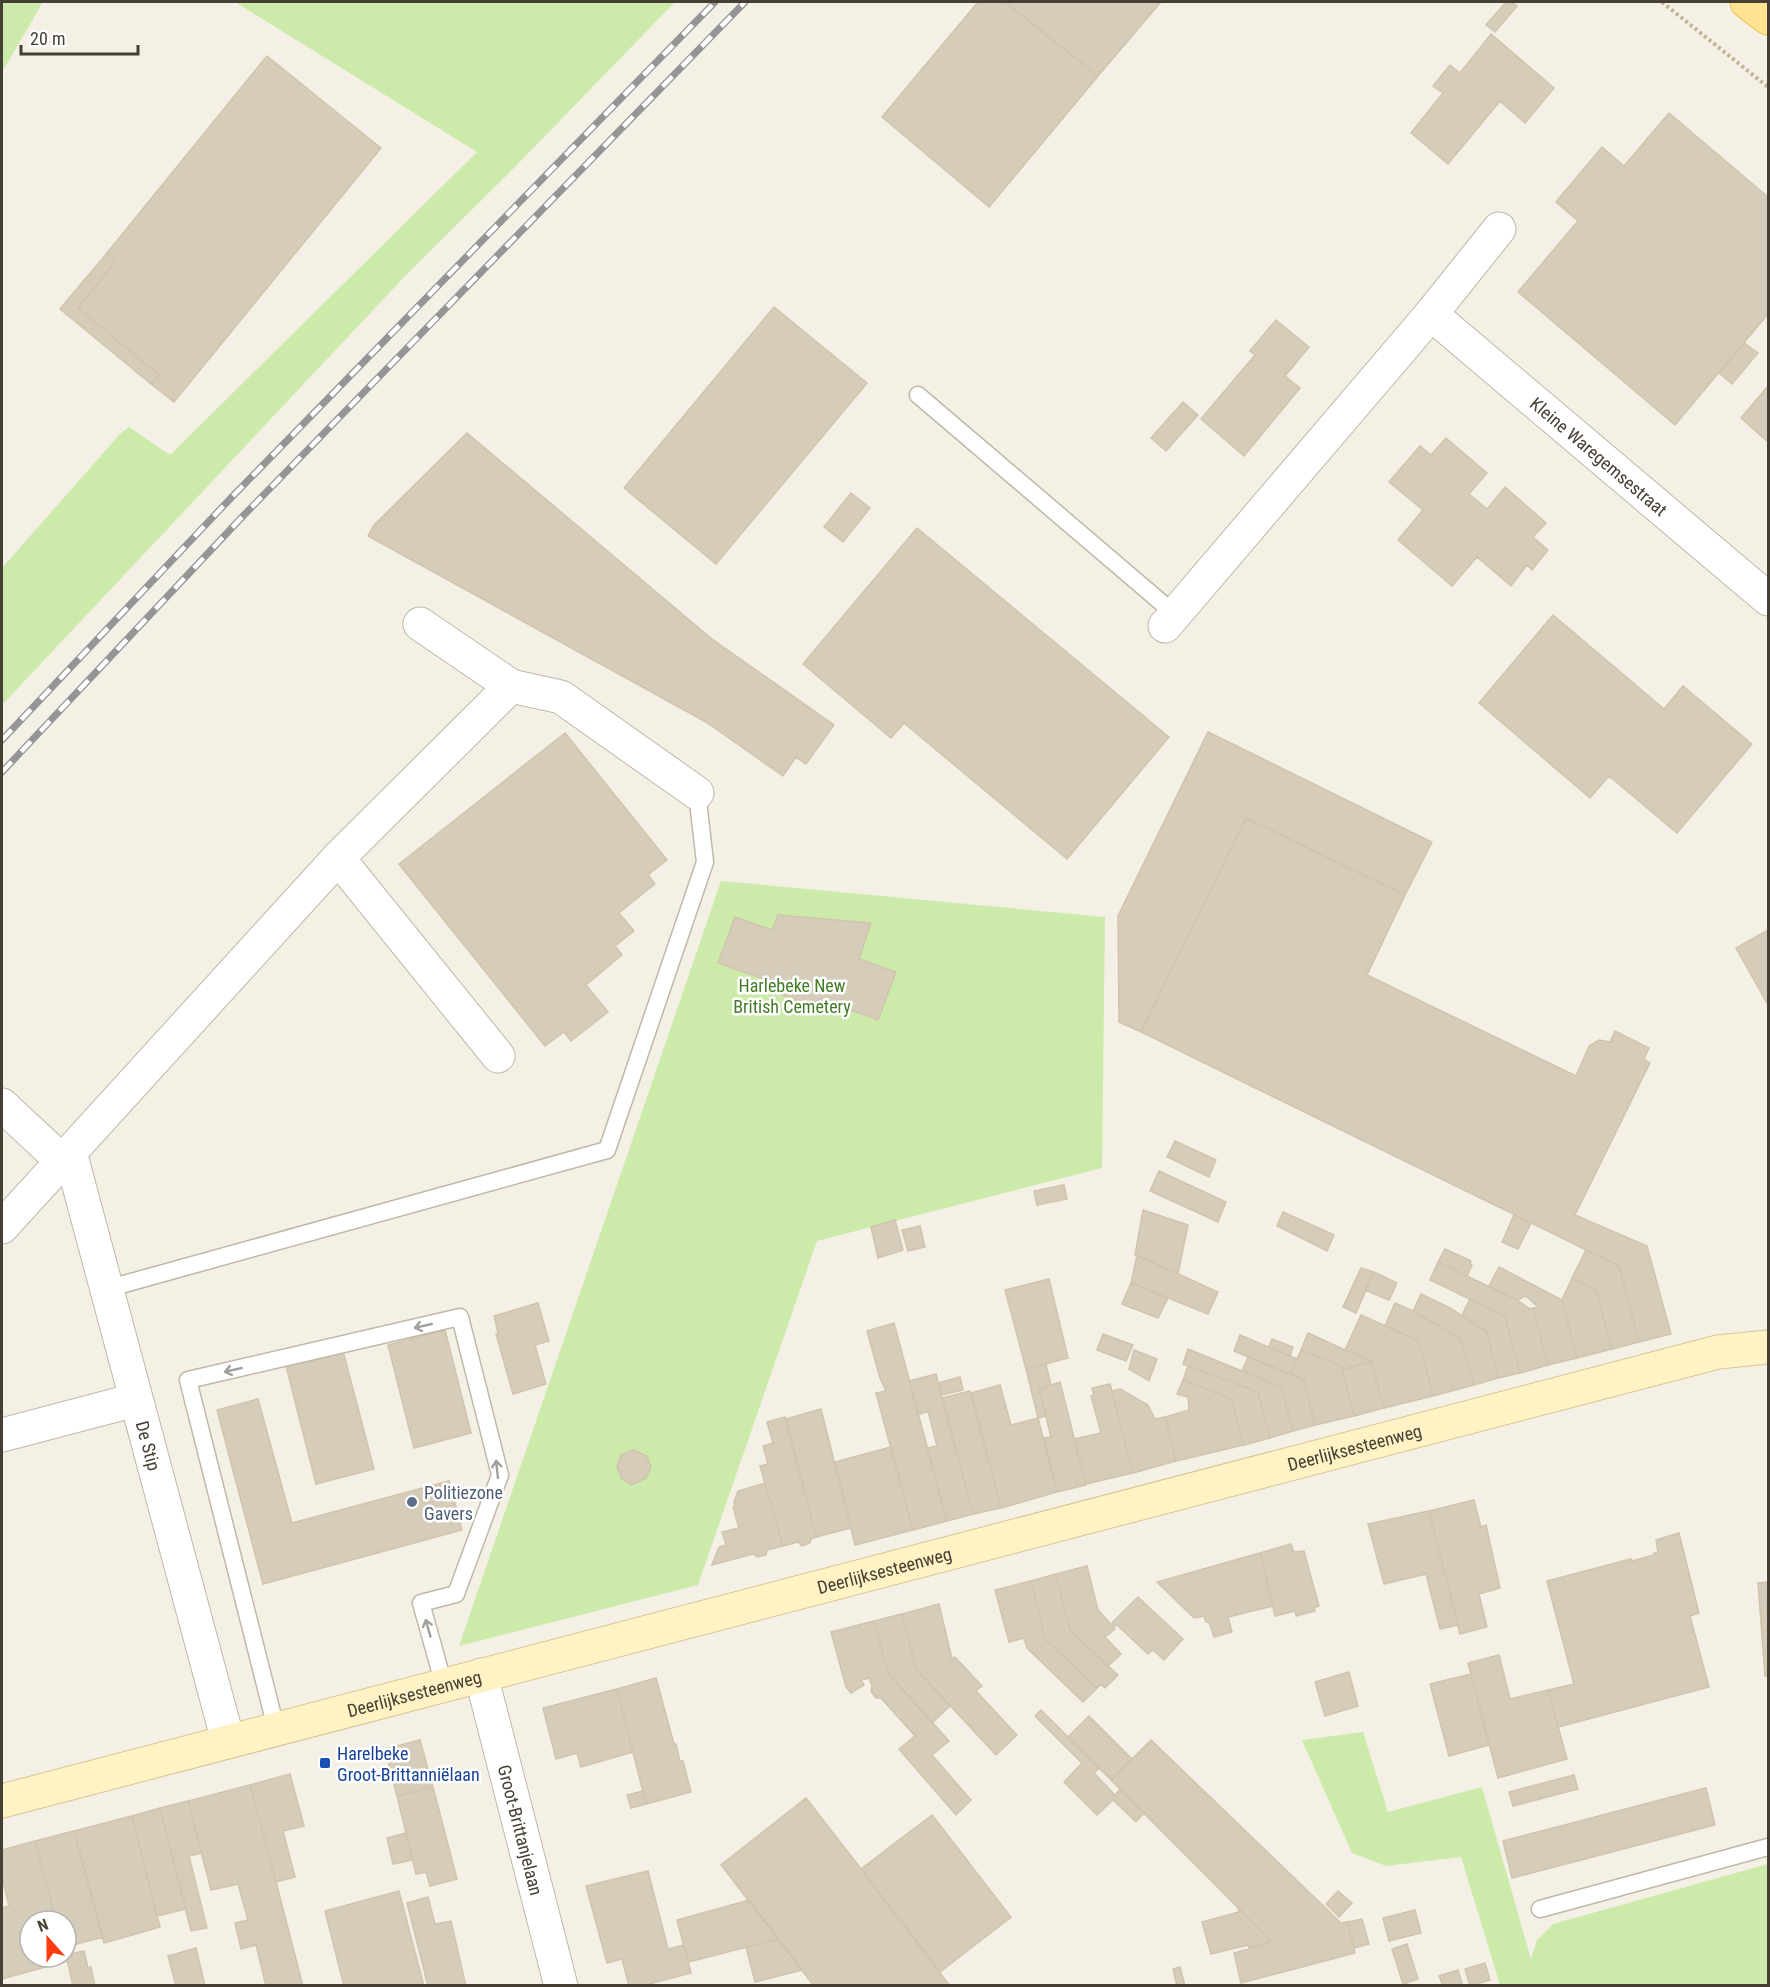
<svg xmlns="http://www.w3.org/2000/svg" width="1770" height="1987" font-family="'Roboto Condensed',sans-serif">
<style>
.green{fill:#ccebab}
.building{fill:#d6ccba;stroke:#d1c4ac;stroke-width:1.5}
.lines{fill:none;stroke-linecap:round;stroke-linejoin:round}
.lane-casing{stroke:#c0b8a7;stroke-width:19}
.street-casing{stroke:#c0b8a7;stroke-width:35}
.secondary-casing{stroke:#d6c692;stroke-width:35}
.primary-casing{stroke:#ebc45c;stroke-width:35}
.path{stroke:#c2b497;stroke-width:4;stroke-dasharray:3 3;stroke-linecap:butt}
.lane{stroke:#fff;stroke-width:16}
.street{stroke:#fff;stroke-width:33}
.secondary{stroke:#fff2c4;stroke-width:33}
.primary{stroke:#ffe393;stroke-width:33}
.rail-casing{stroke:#959595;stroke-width:7}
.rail{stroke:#fff;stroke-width:4.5;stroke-dasharray:14;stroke-linecap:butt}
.oneway{stroke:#a2a09a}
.service-dot{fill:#5c6f8a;stroke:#fff;stroke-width:2}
.transit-dot{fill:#1a4fb4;stroke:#fff;stroke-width:2}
.labels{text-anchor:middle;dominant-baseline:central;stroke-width:5;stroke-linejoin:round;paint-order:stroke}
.street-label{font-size:18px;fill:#464034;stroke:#fff}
.park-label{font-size:18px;fill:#437c24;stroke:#fff}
.service-label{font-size:18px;fill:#4e5e75;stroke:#fff;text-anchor:start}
.transit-label{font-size:18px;fill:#164399;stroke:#fff;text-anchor:start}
</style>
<rect width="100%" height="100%" fill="#f4f0e5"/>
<path class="green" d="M2,2H43L2,72Z
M235,2H675L510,172L408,273L2,705V568L120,434L129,427L170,455L477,152Z
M721,881L1105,917L1102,1168L817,1241L698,1585L459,1646Z
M1363,1732L1388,1812L1482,1787L1531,1959L1537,1940L1553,1924L1768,1864V1985H1500L1461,1857L1386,1866L1352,1853L1302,1740Z"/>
<path class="building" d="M978,2H1005L1098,76L989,207L882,117Z
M1005,2H1161L1098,76Z
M1506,2H1512L1517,6L1495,32L1486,25Z
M1491,34L1554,88L1525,123L1500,101L1448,164L1411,133L1443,93L1433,86L1450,65L1460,73Z
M267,56L381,148L174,402L151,384L159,375L78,308L116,261L107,253Z
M1669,113L1768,197V314L1675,425L1518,292L1578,221L1556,202L1602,147L1624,166Z
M107,253L116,261L78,308L159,375L151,384L60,309Z
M774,307L867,383L716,564L624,488Z
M1276,320L1309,347L1285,376L1300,388L1244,456L1201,419L1255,355L1250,351Z
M1744,343L1758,353L1732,384L1719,373Z
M1768,386V442L1741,418Z
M1183,402L1198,415L1166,451L1151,438Z
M467,433L712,639L834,725L806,764L796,757L783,776L706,722L368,536L374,525Z
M1446,438L1487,473L1469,494L1487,509L1505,487L1546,523L1533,537L1548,550L1532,570L1527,565L1511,586L1477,557L1452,586L1398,540L1423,510L1389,482L1420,446L1431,455Z
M851,493L870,508L843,542L824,527Z
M917,528L1169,737L1067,859L904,723L891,738L803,664Z
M1553,615L1664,709L1683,686L1752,744L1677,833L1609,776L1590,798L1479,703Z
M1208,732L1432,842L1405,895L1246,818L1141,1032L1119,1022L1118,916Z
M565,733L667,860L648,875L655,884L619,913L634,931L615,946L622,955L586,985L608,1012L571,1041L564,1032L545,1046L399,864Z
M1246,818L1405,895L1367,975L1576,1076L1589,1046L1599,1040L1610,1042L1615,1031L1649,1048L1644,1059L1650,1063L1575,1215L1647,1246L1671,1334L1639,1342L1619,1266L1141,1032Z
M778,915L871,923L859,959L896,972L878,1020L832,1003L829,1012L761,987L764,979L718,963L735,917L772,930Z
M1768,930V1005L1736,948Z
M1175,1141L1216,1160L1209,1177L1167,1157Z
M1159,1171L1226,1202L1218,1222L1150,1191Z
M1064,1185L1067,1199L1037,1205L1034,1191Z
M1143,1210L1188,1225L1178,1274L1135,1255Z
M1283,1212L1334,1235L1327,1251L1277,1226Z
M1514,1215L1531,1223L1518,1249L1502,1242Z
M895,1220L903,1250L878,1258L871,1227Z
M920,1226L925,1247L908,1251L902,1230Z
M1445,1249L1471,1261L1470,1264L1472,1265L1467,1276L1438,1262Z
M1586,1250L1619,1266L1639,1342L1612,1349L1596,1290L1572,1278Z
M1137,1255L1218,1292L1208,1314L1131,1283Z
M1438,1262L1517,1300L1530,1309L1533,1308L1548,1365L1520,1373L1505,1316L1430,1280Z
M1499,1267L1562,1300L1577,1358L1548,1365L1533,1308L1538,1307L1526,1296L1517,1300L1489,1286Z
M1361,1268L1374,1272L1356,1313L1343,1307Z
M1374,1272L1397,1283L1389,1300L1365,1290Z
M1572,1278L1596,1290L1612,1349L1577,1358L1562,1300Z
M1049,1279L1068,1358L1026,1369L1005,1290Z
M1131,1283L1168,1298L1158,1318L1122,1304Z
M1421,1294L1450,1308L1487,1332L1498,1378L1474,1385L1461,1339L1413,1311Z
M1470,1299L1505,1316L1520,1373L1498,1378L1487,1332L1462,1315Z
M538,1303L549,1341L535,1345L546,1384L513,1394L496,1334L498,1333L494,1316Z
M1395,1303L1413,1311L1461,1339L1474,1385L1433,1396L1419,1341L1385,1326Z
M1361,1315L1419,1341L1433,1396L1384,1408L1371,1361L1345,1350Z
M894,1323L947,1521L913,1530L876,1393L886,1391L880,1378L867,1331Z
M445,1330L471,1433L414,1448L388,1345Z
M1308,1333L1345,1350L1371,1361L1342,1370L1341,1366L1301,1350Z
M1103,1334L1133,1345L1126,1361L1097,1350Z
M1240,1335L1297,1359L1290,1374L1234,1351Z
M1272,1339L1293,1347L1290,1356L1269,1347Z
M1188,1349L1281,1387L1293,1431L1270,1438L1258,1392L1183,1364Z
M1134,1350L1157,1359L1149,1381L1129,1369Z
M1301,1350L1341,1366L1354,1416L1315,1425L1304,1380L1290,1374Z
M343,1351L374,1469L316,1484L286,1366Z
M1248,1357L1304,1380L1315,1425L1293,1431L1281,1387L1242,1371Z
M1371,1361L1384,1408L1354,1416L1342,1370Z
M1046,1364L1051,1385L1039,1389L1046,1416L1038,1418L1026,1369Z
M1188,1366L1258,1392L1270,1438L1244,1445L1231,1399L1183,1380Z
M936,1374L973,1514L947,1521L927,1448L937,1446L928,1411L918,1415L909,1381Z
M960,1377L963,1390L941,1395L938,1383Z
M1183,1380L1231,1399L1244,1445L1176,1461L1165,1417L1189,1410L1188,1397L1177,1394Z
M1060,1382L1086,1485L1057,1492L1044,1438L1051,1437L1039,1389Z
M1110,1384L1133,1473L1086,1484L1074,1439L1101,1433L1091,1396L1094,1395L1092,1388Z
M1000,1385L1011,1425L1038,1418L1057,1492L1001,1508L971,1393Z
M1120,1389L1148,1405L1155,1419L1165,1417L1176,1461L1133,1473L1112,1391Z
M970,1391L1001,1508L973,1514L942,1398Z
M258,1399L292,1523L449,1481L462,1530L263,1584L217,1410Z
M821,1409L851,1528L816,1537L786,1419Z
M785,1417L816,1537L811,1539L810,1543L802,1546L798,1542L783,1546L760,1466L768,1464L763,1446L773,1443L767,1422Z
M891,1447L913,1530L855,1545L835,1462Z
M633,1450L647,1456L651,1467L646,1478L632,1485L622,1479L617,1467L621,1455Z
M765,1483L783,1546L767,1550L766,1555L758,1557L753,1554L712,1565L719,1547L726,1545L722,1532L739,1528L733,1507L735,1506L734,1502L738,1491Z
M1474,1500L1481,1527L1486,1525L1500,1588L1479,1594L1487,1627L1460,1634L1429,1511Z
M1429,1511L1458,1625L1440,1629L1426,1574L1384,1584L1368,1524Z
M1679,1533L1699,1613L1690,1616L1709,1687L1558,1727L1548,1690L1574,1684L1547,1581L1631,1559L1632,1561L1654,1555V1553L1658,1552L1656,1540Z
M1291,1544L1294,1552L1304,1551L1319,1606L1314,1608L1315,1611L1296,1616L1295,1611L1275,1616L1260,1553Z
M1260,1553L1273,1606L1228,1617L1232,1632L1214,1637L1209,1622H1206L1204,1616L1194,1618L1157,1582Z
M1087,1566L1098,1610L1115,1629L1105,1637L1121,1654L1108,1666L1070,1630L1056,1574Z
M1056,1574L1070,1630L1118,1675L1105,1688L1101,1684L1097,1688L1045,1639L1031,1581Z
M1031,1581L1045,1639L1097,1688L1083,1702L1027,1648L1024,1638L1009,1642L995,1590Z
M1768,1582V1676H1765L1758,1583Z
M1138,1597L1183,1639L1164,1660L1153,1650L1148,1654L1117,1625L1115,1626L1112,1623Z
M939,1604L952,1659L955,1657L982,1686L976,1691L1017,1735L996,1755L916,1669L902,1614Z
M902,1614L916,1669L950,1706L932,1723L888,1673L874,1621Z
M874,1621L888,1673L949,1741L932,1755L971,1800L956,1815L899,1749L915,1736L881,1698H876L871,1691L872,1686L869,1678L861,1680L864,1685L851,1693L846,1687L831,1632Z
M1499,1655L1510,1699L1548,1690L1567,1759L1498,1778L1468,1663Z
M1349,1672L1358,1706L1325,1716L1315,1682Z
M1471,1674L1489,1745L1449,1756L1430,1684Z
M656,1678L674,1744H676L680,1761H683L691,1792L646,1804L617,1689Z
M617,1689L633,1752L581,1767L577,1753L556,1759L543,1708Z
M1041,1710L1099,1768L1094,1773L1115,1795L1120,1789L1144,1813L1136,1822L1113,1800L1097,1815L1064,1782L1082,1763L1035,1716Z
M1089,1716L1132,1759L1111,1780L1068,1737Z
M420,1740L433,1787L397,1796L385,1749Z
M1151,1740L1341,1923L1347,1922L1355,1953L1241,1983L1234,1953L1272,1942L1111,1780Z
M290,1774L304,1826L283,1831L295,1877L276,1882L250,1785Z
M1574,1775L1578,1789L1513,1806L1509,1792Z
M250,1785L276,1882L303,1986H266L256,1945L241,1949L235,1923L248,1920L238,1884L211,1890L188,1801Z
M433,1787L457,1879L430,1886L426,1872L416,1874L397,1796Z
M1706,1788L1715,1825L1512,1878L1503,1841Z
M643,1791L646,1804L631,1808L627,1795Z
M806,1798L861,1869L950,1986H814L721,1865Z
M188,1801L202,1853L189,1856L207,1928L191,1931L160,1808Z
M160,1808L186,1909L157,1916L132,1816Z
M932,1815L1011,1917L940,1972L861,1869Z
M132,1816L160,1927L104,1943L74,1831Z
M74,1831L103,1937L66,1947V1921H56L35,1841Z
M406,1833L413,1860L393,1864L387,1838Z
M35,1841L56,1921H30V1957H66L67,1961L2,1979V1908L9,1906L2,1877V1850Z
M648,1871L668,1949L684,1945L691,1973L642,1986H629L622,1959L607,1963L586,1886Z
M399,1891L424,1986H344L325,1911Z
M1338,1891L1352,1903L1339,1917L1326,1904Z
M428,1897L435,1924L451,1921L466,1986H428L407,1903Z
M749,1900L779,1939L688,1962L677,1920Z
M1238,1908L1272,1942L1249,1948L1248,1945L1211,1954L1202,1922L1239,1912Z
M1415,1910L1421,1933L1389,1941L1383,1918Z
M1362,1919L1369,1944L1354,1948L1347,1922Z
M779,1939L802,1970L755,1982L746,1947Z
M1407,1944L1418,1979L1403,1984L1392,1949Z
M196,1948L205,1986H176L168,1956Z
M84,1951L88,1968L91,1967L95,1986H73L66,1955Z
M1485,1963L1490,1980L1470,1986L1465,1969Z
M1180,1967L1185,1986H1177L1173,1969Z
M1458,1970L1463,1986H1443L1439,1976Z"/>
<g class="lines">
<g class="lane-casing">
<path id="lane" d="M918,395L1176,615
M106,1289L607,1150L705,862L697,793
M276,1728L188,1380L460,1317L500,1475L456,1594L421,1603L444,1685
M1540,1909L1768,1847"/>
</g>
<g class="street-casing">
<g id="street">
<path id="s1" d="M1431,314L1768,599"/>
<path d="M420,624L511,686L561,697L697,793"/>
<path d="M1165,626L1431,314L1499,229"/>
<path d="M338,858L498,1056"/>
<path d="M2,1105L62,1161"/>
<path id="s2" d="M70,1152L228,1741"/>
<path d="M2,1227L338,858L511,686"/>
<path d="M2,1435L135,1400"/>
<path id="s3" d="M481,1675L561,1986"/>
</g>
</g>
<g class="secondary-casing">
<g id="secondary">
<path id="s4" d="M2,1801L1718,1352L1768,1347"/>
</g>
</g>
<g class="primary-casing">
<path id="primary" d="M1747,2L1768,18"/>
</g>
<path class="path" d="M1662,2L1768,87"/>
<use href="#lane" class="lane"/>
<use href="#street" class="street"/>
<use href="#secondary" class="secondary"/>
<use href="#primary" class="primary"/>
<g class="rail-casing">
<path id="rail" d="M2,740L229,500L715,2
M2,772L243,516L745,2"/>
</g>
<use href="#rail" class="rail"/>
</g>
<defs><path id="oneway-shaft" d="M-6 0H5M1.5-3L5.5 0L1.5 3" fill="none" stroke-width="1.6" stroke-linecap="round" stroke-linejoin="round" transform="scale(1.5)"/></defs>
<g class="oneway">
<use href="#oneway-shaft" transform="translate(423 1326) rotate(167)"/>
<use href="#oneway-shaft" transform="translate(233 1370) rotate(167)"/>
<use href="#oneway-shaft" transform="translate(497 1469) rotate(-96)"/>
<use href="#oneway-shaft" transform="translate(428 1628) rotate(-106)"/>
</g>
<circle class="service-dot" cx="412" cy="1502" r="6"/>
<rect class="transit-dot" x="319" y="1757" width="12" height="12" rx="3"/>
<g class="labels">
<g class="street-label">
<text stroke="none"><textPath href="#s1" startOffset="220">Kleine Waregemsestraat</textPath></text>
<text stroke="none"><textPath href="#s2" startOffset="304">De Stip</textPath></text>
<text stroke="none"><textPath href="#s4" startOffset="1398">Deerlijksesteenweg</textPath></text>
<text stroke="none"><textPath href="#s4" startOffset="912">Deerlijksesteenweg</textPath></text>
<text stroke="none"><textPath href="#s4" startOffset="426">Deerlijksesteenweg</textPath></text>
<text stroke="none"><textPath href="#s3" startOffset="160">Groot-Brittanjelaan</textPath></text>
</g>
<g class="park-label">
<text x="792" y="985">Harlebeke New<tspan x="792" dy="21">British Cemetery</tspan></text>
</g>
<g class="service-label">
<text x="424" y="1492">Politiezone<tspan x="424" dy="21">Gavers</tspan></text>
</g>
<g class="transit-label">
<text x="337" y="1753">Harelbeke<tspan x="337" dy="21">Groot-Brittanniëlaan</tspan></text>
</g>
</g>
<rect width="1770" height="1987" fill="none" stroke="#464034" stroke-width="6"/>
<g transform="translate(48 1939) rotate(339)"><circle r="28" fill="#ffffff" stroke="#b5b3ae" stroke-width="1.5"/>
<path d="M0-4.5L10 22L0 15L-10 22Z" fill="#ff3b11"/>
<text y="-9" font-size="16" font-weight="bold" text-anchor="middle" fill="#464034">N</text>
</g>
<path d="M21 45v9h117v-9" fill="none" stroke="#464034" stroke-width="3"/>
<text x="30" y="45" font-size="18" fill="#464034" stroke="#ffffff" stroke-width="4.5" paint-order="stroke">20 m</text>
</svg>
